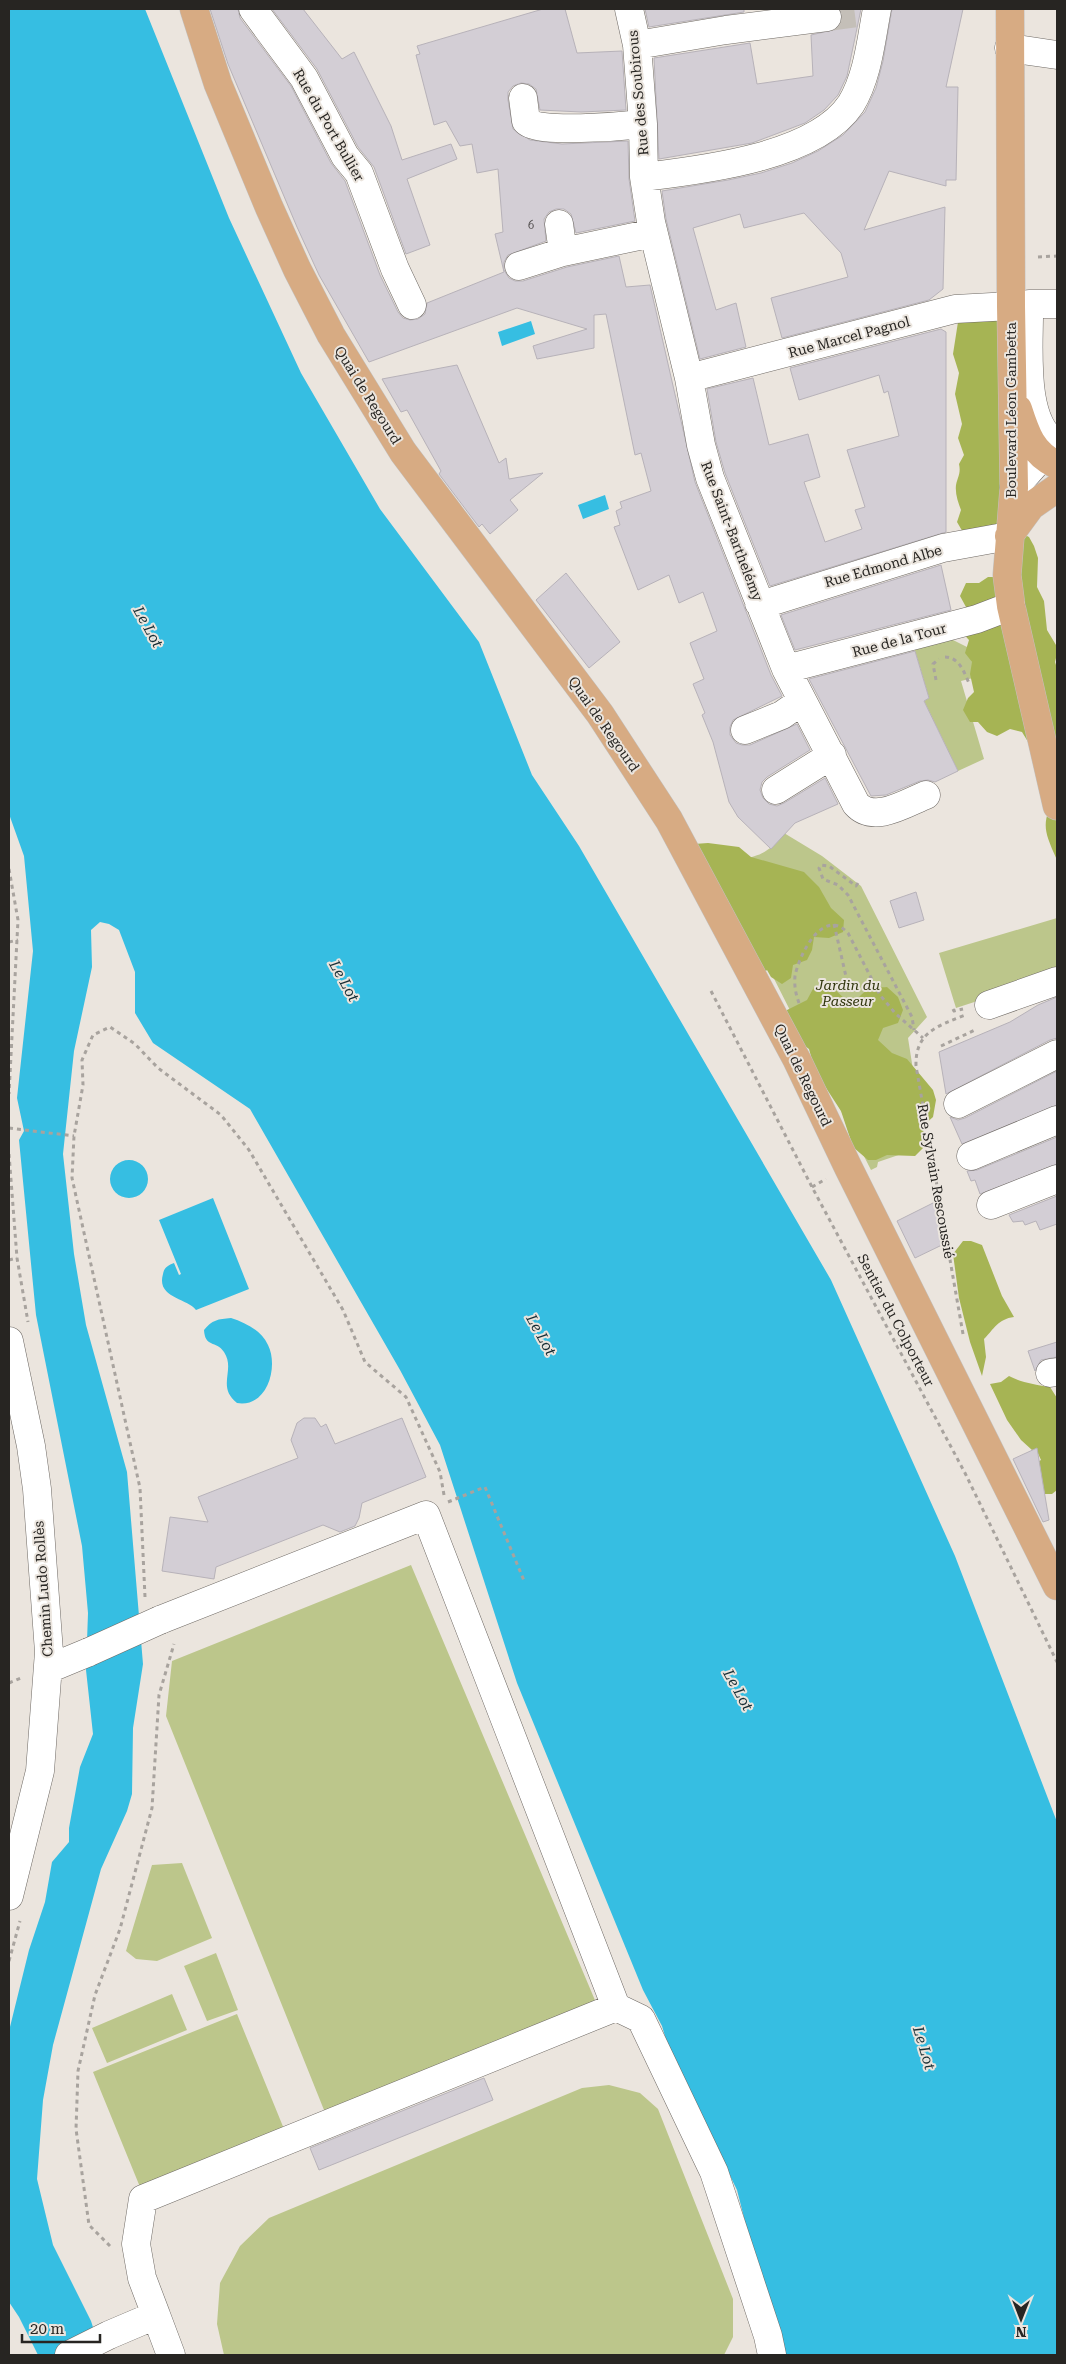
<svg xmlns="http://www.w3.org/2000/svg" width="1066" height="2364" font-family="'Roboto Serif',serif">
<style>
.green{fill:#bcc68b}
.forest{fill:#a6b454}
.water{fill:#36bee2}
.building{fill:#d3ced5;stroke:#b7b2b9}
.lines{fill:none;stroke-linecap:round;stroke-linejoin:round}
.minor-tunnel{stroke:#c4bfb8;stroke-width:28;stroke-dasharray:28 14;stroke-linecap:butt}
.minor-casing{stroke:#6e6964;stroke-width:29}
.major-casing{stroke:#c3c2c1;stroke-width:29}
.path{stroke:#a8a39e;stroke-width:3;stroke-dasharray:4 4;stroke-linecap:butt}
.minor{stroke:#fff;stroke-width:28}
.major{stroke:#d7ab83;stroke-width:28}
.minor-bridge-casing{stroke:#6e6964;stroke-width:29;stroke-linecap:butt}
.minor-bridge{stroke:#fff;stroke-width:28}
.labels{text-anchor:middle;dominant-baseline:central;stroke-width:4;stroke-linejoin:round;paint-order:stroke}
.number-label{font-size:11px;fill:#524f4f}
.street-label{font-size:14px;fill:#272522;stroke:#ebe5de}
.park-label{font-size:14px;font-style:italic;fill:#2f340b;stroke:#ebe5de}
.water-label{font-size:15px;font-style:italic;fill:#182e35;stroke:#ebe5de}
</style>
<rect width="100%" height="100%" fill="#ebe5de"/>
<path class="green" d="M947,637L967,647L977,677L961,681L984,759L958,771L924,701L929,698L913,644Z
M784,833L822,856L861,886L927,1017L908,1038L925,1146L878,1162L877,1167L871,1170L728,888L740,860C765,854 768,852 784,833Z
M1057,918V975L956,1008L939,953Z
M411,1565L597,2005L326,2115L166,1716L172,1661Z
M182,1863L212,1938L157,1961L136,1959L126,1951L152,1865Z
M216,1953L238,2010L207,2021L184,1966Z
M172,1994L187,2030L107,2063L92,2028Z
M237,2014L284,2129L140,2187L93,2072Z
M609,2085L640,2093L658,2109L733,2299V2337L724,2355H224L217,2324L220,2283L240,2246L269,2218L582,2088Z"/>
<path class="forest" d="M1006,319L1005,526L964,534L957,522L961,510C958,502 955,494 956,485C958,476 961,473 959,464L964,455L958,438L962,424L955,394L959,373L953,354L958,322Z
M1023,534L1029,537L1034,546L1038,558L1037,587L1044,601L1047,630L1056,645L1057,654L1055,662L1057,668V755L1033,750L1022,732L1010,729L997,736L987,732L978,722H970L963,710L968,698L974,692L970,674L972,662L965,653L969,640C959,630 960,619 966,607L960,596L966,583H979L988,577H999Z
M1057,787V860C1040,823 1044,824 1057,787Z
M708,843L739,847L751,857L804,872L819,887L831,908L844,920L843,932L829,938L814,937L812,950L807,960L793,965L791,978L782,984L771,977L767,970L761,975L694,844Z
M831,986L847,1001L857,1000C865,988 874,988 887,987L898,997L903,1010L898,1023L883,1028L878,1040L892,1053L907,1059L933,1090L936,1100L933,1117L924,1125L923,1138L925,1146L915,1156L887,1155L876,1160H868L853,1147L841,1111L815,1071L809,1049L794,1038L785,1011L807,1000L814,987Z
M963,1241H971L982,1245L1002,1296L1014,1317C998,1319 994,1329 984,1339L986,1357L982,1376L970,1342L959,1298L953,1254Z
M1009,1376C1020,1382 1037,1385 1050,1387L1057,1398V1490L1052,1494H1045L1036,1463L1041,1460L1036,1449L1032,1450L1021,1440L1007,1420L990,1384L1001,1382Z"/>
<path class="water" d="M9,9H145L229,218L301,373L380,509L479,642L532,775L579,846L831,1280L955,1556L1057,1822V2355H779L737,2190L670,2053L662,2026L643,1990L517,1683L440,1445L400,1370L250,1109L153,1043L135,1013V972L119,930L109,924L100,922L91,930L92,967L74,1051L63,1154L74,1254L86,1325L127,1472L143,1664L133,1728L132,1794L127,1811L101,1869L53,2045L43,2100L37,2179L53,2245L91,2321L102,2355H38L19,2317L9,2302V2031L29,1950L45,1902L52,1862L69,1842V1828L80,1767L93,1734L86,1670L88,1613L82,1546L36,1315L19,1140L24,1131L17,1098L33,951L24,856L9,814Z
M531,321L535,334L502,346L498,332Z
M605,495L609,509L583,519L578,505Z
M110 1179a19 19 0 1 1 38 0a19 19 0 1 1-38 0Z
M213,1198L249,1289L196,1310C187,1298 156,1298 163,1274C164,1268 168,1265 174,1263L179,1275L181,1274L159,1220Z
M231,1318C246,1323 261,1330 268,1345C279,1367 267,1408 237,1403C216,1386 236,1370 224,1352C216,1340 205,1348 204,1330C212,1320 218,1319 231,1318Z"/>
<path class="building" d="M210,9H238L240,18L291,86L331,163L345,181L380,275L398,312L403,318L410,320L418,319L425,314L427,303L504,272L495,234L503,232L498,169L477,173L472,144L460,146L446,121L434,125L416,55L420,54L417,46L543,9H565L577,53L622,51L626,110L581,112L540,110L536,89L529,84L521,83L513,86L508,92V100L513,129L530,140L562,144L628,141L629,179L635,221L576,233L571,214L564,209H556L549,212L544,219L546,241L508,255L504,262V270L509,278L515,281H523L567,267L619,256L626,287L650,285L695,482L771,675L782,696L733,720L730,727V735L736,743L742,745H750L797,724L810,750L767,777L762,782L760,790L763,798L769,804L777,806L784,803L825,778L838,804L795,823L771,849L738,817L729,802L713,742L702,715L705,713L693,684L704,679L690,643L717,631L703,592L679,603L669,575L638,590L614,527L620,525L616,511L622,508L620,502L651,491L641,453L635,455L606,314L594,315V348L537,359L533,346L587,329L517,308L369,362L319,275L297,227L228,64Z
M272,9H303L342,59L354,52L391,126L402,160L451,144L457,159L407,179L430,245L406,254L374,167L358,147L317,69Z
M645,9H744V12L649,27Z
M840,9H861L847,76L838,95L824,110L805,123L752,143L659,159L654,58L750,43L757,84L813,76L811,35L837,29L842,23V16Z
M892,9H963L946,87H958L956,180H946V186L889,171L864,230L945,207L943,289L929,300L782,338L771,298L848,277L841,253L804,213L744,228L740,214L693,228L716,310L736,303L746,347L700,359L666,219L662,191L728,180L761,173L792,163L818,151L843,135L865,112L876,88L883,61Z
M941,329L946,332V532L770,586L725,473L716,442L707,389L753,378L769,445L808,434L820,477L804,482L825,542L862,529L855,510L865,507L847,450L899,436L888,391L884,393L879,375L799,400L790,368Z
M457,365L499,463L506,458L509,479L543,473L510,500L518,510L490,534L482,524L479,527L439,474L441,471L407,410L401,412L382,379Z
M941,565L951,610L795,650L781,615Z
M566,573L620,642L589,668L536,600Z
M915,651L929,698L924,701L958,771L935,782L928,780L920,781L886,795L871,796L809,679Z
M916,892L924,920L899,928L890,901Z
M1057,997V1038L1050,1040L946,1094L939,1052L1010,1022L1038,1005Z
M1057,1071V1105L962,1144L950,1117L958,1120L965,1118Z
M1057,1137V1164L980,1194L975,1180L971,1181L967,1171L977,1170Z
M1057,1196V1224L1040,1230L1036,1221L1025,1225L1023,1221L1013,1222L1009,1215Z
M935,1202L944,1244L915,1258L897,1221Z
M1057,1342V1357L1041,1360L1035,1371L1028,1351Z
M304,1418H315L321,1427L326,1424L335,1444L402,1418L426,1477L362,1503L359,1518L355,1526L340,1532L323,1525L216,1567L214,1579L162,1571L170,1517L208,1522L198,1497L298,1458L291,1440L297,1423Z
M1037,1448L1049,1520L1043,1522L1013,1459Z
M484,2078L493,2100L319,2170L310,2148Z"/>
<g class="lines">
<path class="minor-tunnel" d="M827,17L872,11"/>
<g class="minor-casing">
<path id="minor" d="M253,9L304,78L345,156L359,173L395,269L412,305
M629,9L637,45L643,124L644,177L651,222L689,378L701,445L710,478L786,669L856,804C874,824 906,803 926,795
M637,45L726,30L827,17
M1009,48L1057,55
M523,98L526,121C535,134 625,126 643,124
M644,177C702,170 816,157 851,104C868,76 871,40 877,9
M559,224L563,252
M519,266L563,252L653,233
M1057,304H1029C1030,343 1020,422 1057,444
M689,378L955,309L1011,306
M1014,488L1054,443
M759,603H767L943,548L1009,536
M786,669L977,619L1011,606
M745,730L782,715L802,701
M776,790L832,755
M989,1005L1057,981
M958,1104L1057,1054
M971,1156L1057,1120
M991,1205L1057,1179
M9,1341L31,1446L37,1489L49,1652L40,1771L9,1896
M1050,1373L1057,1372
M48,1669L89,1652
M616,2007L641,2019L714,2172L768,2336L772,2355
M156,2315L171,2355
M69,2355L109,2335L156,2315L142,2278L136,2244L143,2199L616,2007L426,1515L160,1620"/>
</g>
<g class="major-casing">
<path id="major" d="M194,9L218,84L269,207L297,269L331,335L403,452L600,714L669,820L797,1060L848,1167L1057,1586
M1010,9L1011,306L1014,488L1007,575L1011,606L1057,806
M1018,409C1026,434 1032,453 1057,465
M1009,536L1031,506L1057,488"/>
</g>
<path class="path" d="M1038,257L1057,256
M945,657C959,657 964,672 969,683
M936,680L933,664L939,659
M9,869L18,920L9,1094
M858,883L856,886L829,866L821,865L819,868L823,879L838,885L848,895L912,1017L914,1030
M834,924L850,994
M9,942L18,940
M711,991L812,1187L965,1473L1057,1662
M799,1003C796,995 794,986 795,976C799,955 823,906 848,933L880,995L895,1013L923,1038
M953,1009L954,1011L963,1009
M941,1046L977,1029
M9,1128L74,1136
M9,1154L17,1258L28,1322
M812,1187L826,1179
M9,1260L17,1258
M963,1334L916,1066C915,1032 938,1026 965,1015
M448,1502L485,1487L525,1583
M145,1597L140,1488L72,1178L74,1136L83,1085L82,1060L93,1035L110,1027L135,1044L158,1068L221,1115L249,1150L343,1310L365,1362L406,1397L440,1472L444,1495
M9,1683L21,1678
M9,1961L20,1921
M110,2246L89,2225L76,2129L78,2071L95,1995L120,1929L152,1808L159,1695L174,1644"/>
<use href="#minor" class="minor"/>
<use href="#major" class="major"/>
<g class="minor-bridge-casing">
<path id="minor-bridge" d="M89,1652L160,1620"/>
</g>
<use href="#minor-bridge" class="minor-bridge"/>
</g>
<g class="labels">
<g class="number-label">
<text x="531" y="225">6</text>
</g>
<g class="street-label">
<text transform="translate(638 93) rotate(-95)">Rue des Soubirous</text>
<text transform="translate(329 125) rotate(60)">Rue du Port Bullier</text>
<text transform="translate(849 337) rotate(-15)">Rue Marcel Pagnol</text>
<text transform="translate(368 395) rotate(58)">Quai de Regourd</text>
<text transform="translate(1011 410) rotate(-90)">Boulevard Léon Gambetta</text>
<text transform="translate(732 531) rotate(69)">Rue Saint-Barthelémy</text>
<text transform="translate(883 566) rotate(-16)">Rue Edmond Albe</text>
<text transform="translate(899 640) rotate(-15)">Rue de la Tour</text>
<text transform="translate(604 724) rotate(55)">Quai de Regourd</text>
<text transform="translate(803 1075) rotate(64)">Quai de Regourd</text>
<text transform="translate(936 1181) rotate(80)">Rue Sylvain Rescoussié</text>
<text transform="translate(896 1320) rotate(62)">Sentier du Colporteur</text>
<text transform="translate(43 1589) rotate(-94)">Chemin Ludo Rollès</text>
</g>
<g class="park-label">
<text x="848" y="985">Jardin du<tspan x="848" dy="16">Passeur</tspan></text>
</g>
<g class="water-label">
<text transform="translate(148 627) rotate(61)">Le Lot</text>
<text transform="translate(344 981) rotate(61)">Le Lot</text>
<text transform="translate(541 1335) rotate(61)">Le Lot</text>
<text transform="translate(738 1690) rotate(61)">Le Lot</text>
<text transform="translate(924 2048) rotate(73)">Le Lot</text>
</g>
</g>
<rect width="1066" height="2364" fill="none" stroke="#272522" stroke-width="20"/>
<g transform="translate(1021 2319) rotate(180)" stroke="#ebe5de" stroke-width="4" paint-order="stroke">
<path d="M0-4L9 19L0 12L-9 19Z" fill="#272522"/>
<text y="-8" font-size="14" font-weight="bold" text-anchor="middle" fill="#272522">N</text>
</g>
<path d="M22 2334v8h78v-8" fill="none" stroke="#272522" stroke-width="2.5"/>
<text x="30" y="2334" font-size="15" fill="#272522" stroke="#ebe5de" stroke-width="4" paint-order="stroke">20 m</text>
</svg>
